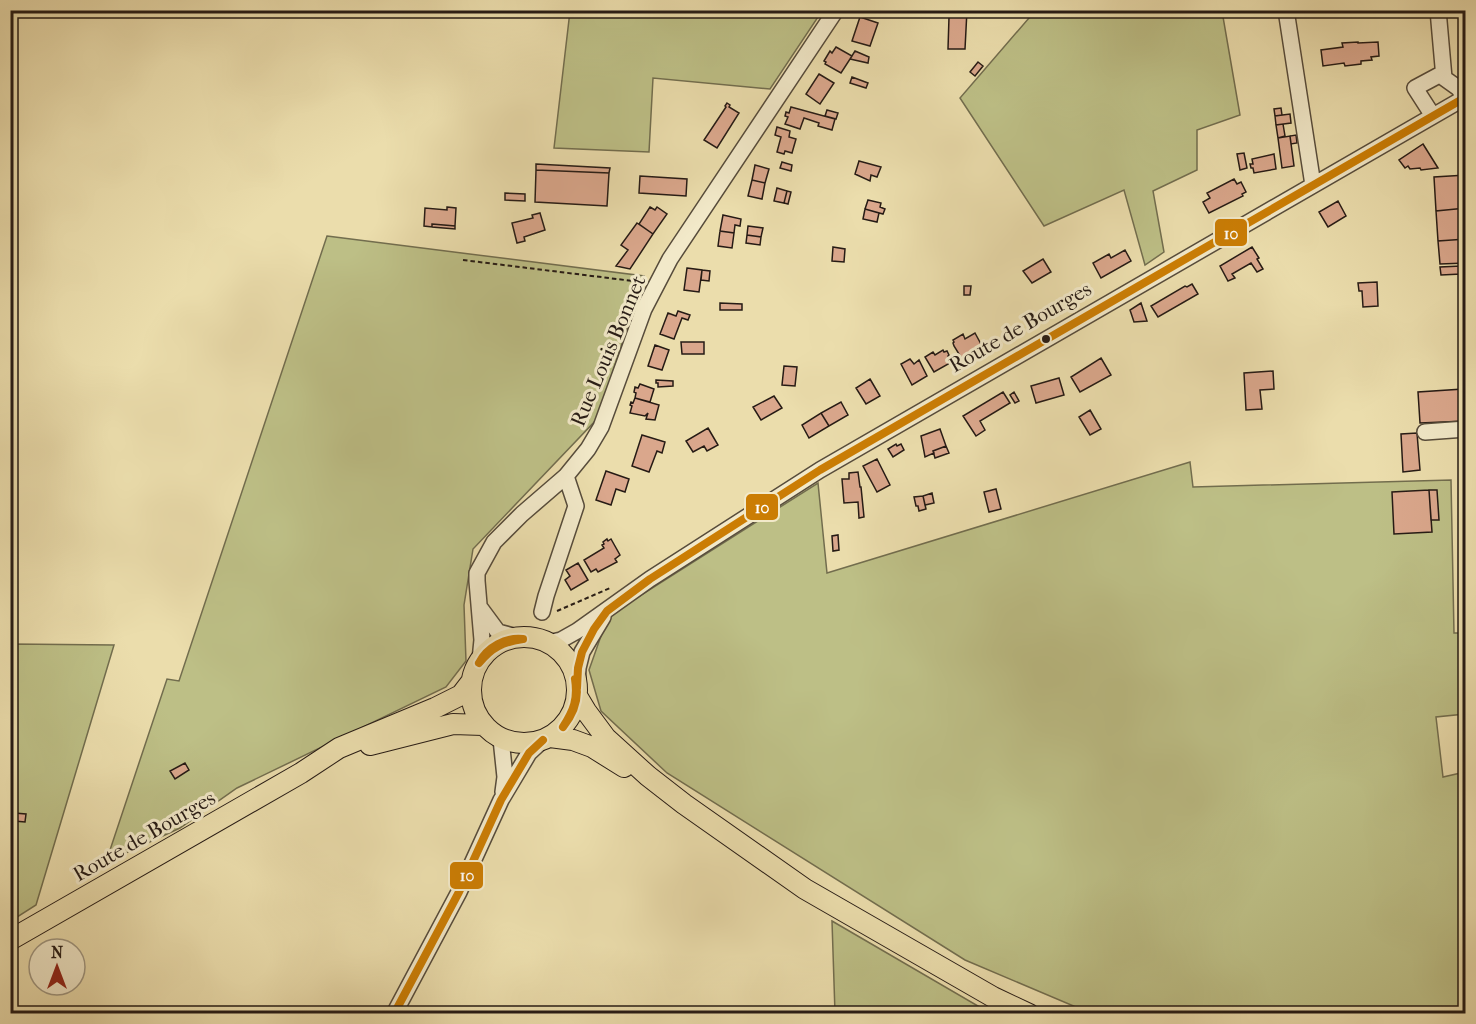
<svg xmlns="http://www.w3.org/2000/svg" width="1476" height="1024" font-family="'IM FELL French Canon',serif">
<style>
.green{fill:#bdbf86;stroke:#726d4e;stroke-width:1.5}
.building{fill:#daa78c;stroke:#261b15;stroke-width:1.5}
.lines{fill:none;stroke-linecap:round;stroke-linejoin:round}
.minor-casing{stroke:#574c3b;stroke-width:18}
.major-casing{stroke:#261b15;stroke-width:22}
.path{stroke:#261b15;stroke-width:2;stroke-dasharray:4.5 3;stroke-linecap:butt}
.minor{stroke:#f2e9c9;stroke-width:15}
.major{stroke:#ebddac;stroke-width:20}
.bus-1-casing{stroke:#f2e9c9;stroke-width:12}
.bus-1{stroke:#cb7d04;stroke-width:8}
.bus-dot{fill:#261b15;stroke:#f2e9c9;stroke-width:2}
.labels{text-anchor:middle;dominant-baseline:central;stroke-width:6;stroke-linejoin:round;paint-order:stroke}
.street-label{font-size:21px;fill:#261b15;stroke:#f2e9c9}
.line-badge{stroke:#f2e9c9;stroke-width:2}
.badge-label{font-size:16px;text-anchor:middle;font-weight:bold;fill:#fff}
</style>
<rect width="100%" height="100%" fill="#ebddac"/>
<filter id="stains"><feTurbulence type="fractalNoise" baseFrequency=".00333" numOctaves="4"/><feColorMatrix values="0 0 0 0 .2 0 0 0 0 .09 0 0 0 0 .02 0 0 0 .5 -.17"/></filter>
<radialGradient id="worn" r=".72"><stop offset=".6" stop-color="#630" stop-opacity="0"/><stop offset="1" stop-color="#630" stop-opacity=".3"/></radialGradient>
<path class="green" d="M496,11H822L770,89L653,78L649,152L554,148L570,11L503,13Z
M1035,11H1222L1240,115L1197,130V170L1153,191L1164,252L1145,265L1124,190L1044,226L960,98Z
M327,236L644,276L598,418L473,549L464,605L466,661L446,687L237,788L180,828L106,862L167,679L179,681Z
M1190,462L1193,487L1451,480L1454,633H1465V714L1436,717L1443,777L1465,772V1013H1090L965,960L667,773L601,711L589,670L608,616L818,483L827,573Z
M11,644L114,645L36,905L11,921Z
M832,921L990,1013H835Z"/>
<path class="building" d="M946,10H967L965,49H948L949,17H946Z
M860,17L878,23L870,46L852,41Z
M1358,42V43L1378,42L1379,56L1371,57L1372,60L1361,61V64L1345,66L1344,63L1323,66L1321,50L1343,47L1342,43Z
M836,47L852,56L841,73L825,64L826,62L824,61L830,51L832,53Z
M855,51L869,57L868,63L850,59Z
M978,62L983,66L975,76L970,72Z
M819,74L834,83L820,104L806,94Z
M852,77L868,83L866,88L850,83Z
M727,103L730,105L729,107L739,113L717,148L704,140L726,107L725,106Z
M791,107L835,119L832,130L818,126L819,123L804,118L800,129L785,124L788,117L785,116L786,112L789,113Z
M1281,108L1282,115L1275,116L1274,109Z
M827,110L838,113L836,119L825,116Z
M1290,114L1291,123L1276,125L1275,116Z
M1283,124L1285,136L1278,138L1276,125Z
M777,127L790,131L789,137L796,139L792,153L785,151L784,154L777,152L781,137L775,135Z
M1296,135L1297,143L1291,144L1290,136Z
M1290,136L1294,166L1282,168L1278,138Z
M1423,144L1438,168L1421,170L1420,168L1410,169L1408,166L1405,168L1399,160Z
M1244,153L1247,168L1240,170L1237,154Z
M1274,154L1276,169L1254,173L1253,168H1251L1250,164H1253L1252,159Z
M859,161L881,167L877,177L871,175L870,181L855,174Z
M782,162L792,165L791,171L780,168Z
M536,164L610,168L609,173L536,170Z
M755,165L769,169L765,183L752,180Z
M536,170L609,173L607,206L535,202Z
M1466,175V208L1436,211L1434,177Z
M640,176L687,179L686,196L639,193Z
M1234,179L1237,184L1241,182L1246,192L1242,194L1243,196L1209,213L1203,202L1210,198L1207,193Z
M752,180L765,183L762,199L748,196Z
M777,188L787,191L784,203L774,201Z
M787,191L791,192L788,204L784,203Z
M505,193L525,194V201L505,200Z
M868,200L881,203L880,207L885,209L883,214L865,209Z
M1338,201L1346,216L1328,227L1319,212Z
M447,207L456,208L455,226L432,224V227L424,226L425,208L447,210Z
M650,207L655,210L657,207L667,214L653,234L639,224Z
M1466,208V239L1438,241L1436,211Z
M865,209L879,213L877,222L863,219Z
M540,213L545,230L524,237L525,241L517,243L512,223L533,218L532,215Z
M723,215L741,219L740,226L735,225L734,233L720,231Z
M637,223L653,234L630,269L616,266L628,250L621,245Z
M432,224L455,226V229L432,227Z
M748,226L763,228L761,237L747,235Z
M720,231L734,233L732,248L718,246Z
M747,235L761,237L760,245L746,243Z
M1466,239V263L1440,264L1438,241Z
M833,247L845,249L844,262L832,261Z
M1252,247L1259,258L1257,259L1263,269L1257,272L1251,263L1232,274L1235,278L1228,281L1220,266Z
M1125,250L1131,261L1101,278L1093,263L1109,254L1111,258Z
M1043,259L1051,272L1032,283L1023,271Z
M1461,266V274L1441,275L1440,267Z
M687,268L702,270L699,292L684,290Z
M702,270L710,271L709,281L701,280Z
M1377,282L1378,306L1363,307L1362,291H1359L1358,283Z
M1192,284L1198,294L1158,317L1151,306L1185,286L1187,287Z
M964,286H971L970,295H964Z
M720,303L742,304V310H720Z
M1141,303L1147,321L1134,322L1130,310Z
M678,311L690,315L688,320L682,318L674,339L660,334L668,313L676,316Z
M975,333L982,346L962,359L954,346L953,343L954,342L953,340L963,334L965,339Z
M681,342H704V354H682Z
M655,345L669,350L662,370L648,366Z
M943,350L944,352L947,351L949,355L948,356L950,358L948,359L950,363L934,372L925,357L933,352L935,355Z
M1101,358L1111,375L1080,392L1071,377Z
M910,359L914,364L919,360L927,376L912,385L901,364Z
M784,366L797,367L795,386L782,385Z
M1273,371L1274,389L1260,390L1262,409L1246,410L1244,373Z
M1059,378L1064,395L1036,403L1031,386Z
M870,379L880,396L866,404L856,388Z
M656,380L673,381V386L658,387V383H656Z
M1463,383H1466V421L1420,423L1418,392L1463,389Z
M640,384L654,389L650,402L635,398L636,393L634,392L635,387L638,388Z
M1003,392L1010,403L980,421L985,430L976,436L963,416Z
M1014,392L1019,401L1015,403L1010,395Z
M774,396L782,408L761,420L753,407Z
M635,398L659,405L655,420L646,419L648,413L645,416L630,413L632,406L630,405L631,402L633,403Z
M841,402L848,415L829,426L821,413Z
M1090,410L1101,429L1090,435L1079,417Z
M821,413L829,426L809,438L802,425Z
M708,428L718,445L707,451L704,446L693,452L686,441Z
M940,429L946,446L933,451L934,453L925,457L921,436Z
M1417,433L1420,470L1403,472L1401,434Z
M642,435L665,442L662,453L657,451L649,472L632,466Z
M896,444L897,446L901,444L904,450L893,457L888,449Z
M946,446L949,453L935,458L933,451Z
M877,459L890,485L877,492L863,466Z
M606,471L629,479L625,492L616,489L611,505L596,500Z
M858,472L860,487H861L864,517L859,518L858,502L844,503L842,479H849V473Z
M996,489L1001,509L989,512L984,492Z
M1429,490L1432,532L1394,534L1392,492Z
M1429,490H1437L1439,520H1431Z
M932,493L934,503L925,505L923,496Z
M923,496L926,509L919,511L918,506H916L914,497Z
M838,535L839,550L833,551L832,536Z
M607,539L608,541L611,539L620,555L615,559L617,562L598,572L596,569L591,572L584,560L604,548L602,545L604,544L603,542Z
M578,563L588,580L571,590L565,580L570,576L566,570Z
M185,763L189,770L175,779L170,771Z
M14,813L26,814L25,822L14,821Z"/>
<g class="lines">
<g class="minor-casing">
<path id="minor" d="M1286,10L1313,185
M1438,10L1444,78L1458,88L1465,97
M1433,116L1415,88L1443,73
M1425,432L1466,429
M481,609L498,632L517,637
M542,612L546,596L576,506L566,476
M548,643L561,640L577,631L650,579L820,470L1466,97
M480,660L482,640L477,581V573L494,542L522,514L566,476L588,449L601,427L644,309L670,259L836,10
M577,688L578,668L582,652L603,617
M501,739L505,777L503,792
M394,1014L459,892L501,800L529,753L543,740"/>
</g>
<g class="major-casing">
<path id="major" d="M471 690a53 53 0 1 1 106 0a53 53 0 1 1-106 0Z
M577,696L586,711L606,738L648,776L684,804L805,889L993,997L1029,1014
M550,737L573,740L592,747L624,767
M370,745L453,724L483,725
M10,940L301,773L339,748L435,708L461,695L471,682"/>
</g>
<path class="path" d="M463,260L641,282
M557,611L610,588"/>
<use href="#minor" class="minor"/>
<use href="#major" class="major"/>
<g class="bus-1-casing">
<path id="bus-1" d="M479,663C487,647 506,637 523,639
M479,663C492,647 503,642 523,639
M577,688L578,668L582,652L594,629L607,611L650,579L820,470L1466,97
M563,727C574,710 578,699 575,679
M563,727C574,713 580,696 575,679
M394,1014L459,892L501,800L529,753L543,740"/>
</g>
<use href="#bus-1" class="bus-1"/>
</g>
<circle class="bus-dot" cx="1046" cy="339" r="5"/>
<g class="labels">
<g class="street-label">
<text transform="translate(1020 327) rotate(-30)">Route de Bourges</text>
<text transform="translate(608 351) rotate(-67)">Rue Louis Bonnet</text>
<text transform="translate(144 836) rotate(-30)">Route de Bourges</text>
</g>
</g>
<g class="line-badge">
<rect x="1214" y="218" width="34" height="29" rx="6" fill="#cb7d04"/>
<rect x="745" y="493" width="34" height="28" rx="6" fill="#cb7d04"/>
<rect x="449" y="861" width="35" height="29" rx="6" fill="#cb7d04"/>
</g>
<g class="badge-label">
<text x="1231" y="239">10</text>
<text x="762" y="513">10</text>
<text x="467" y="881">10</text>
</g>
<rect width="1476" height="1024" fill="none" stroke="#ebddac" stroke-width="36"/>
<rect x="12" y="12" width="1452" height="1000" fill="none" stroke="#261b15" stroke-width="3"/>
<rect x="18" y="18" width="1440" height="988" fill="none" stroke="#261b15" stroke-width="1.5"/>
<g transform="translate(57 967)"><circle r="28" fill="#f2e9c9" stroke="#a09781" stroke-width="1.5"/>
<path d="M0-4.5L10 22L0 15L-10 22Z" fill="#8f2418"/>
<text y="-9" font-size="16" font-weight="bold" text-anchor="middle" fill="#261b15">N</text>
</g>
<rect width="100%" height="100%" filter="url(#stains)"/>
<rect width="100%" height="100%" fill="url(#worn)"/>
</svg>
